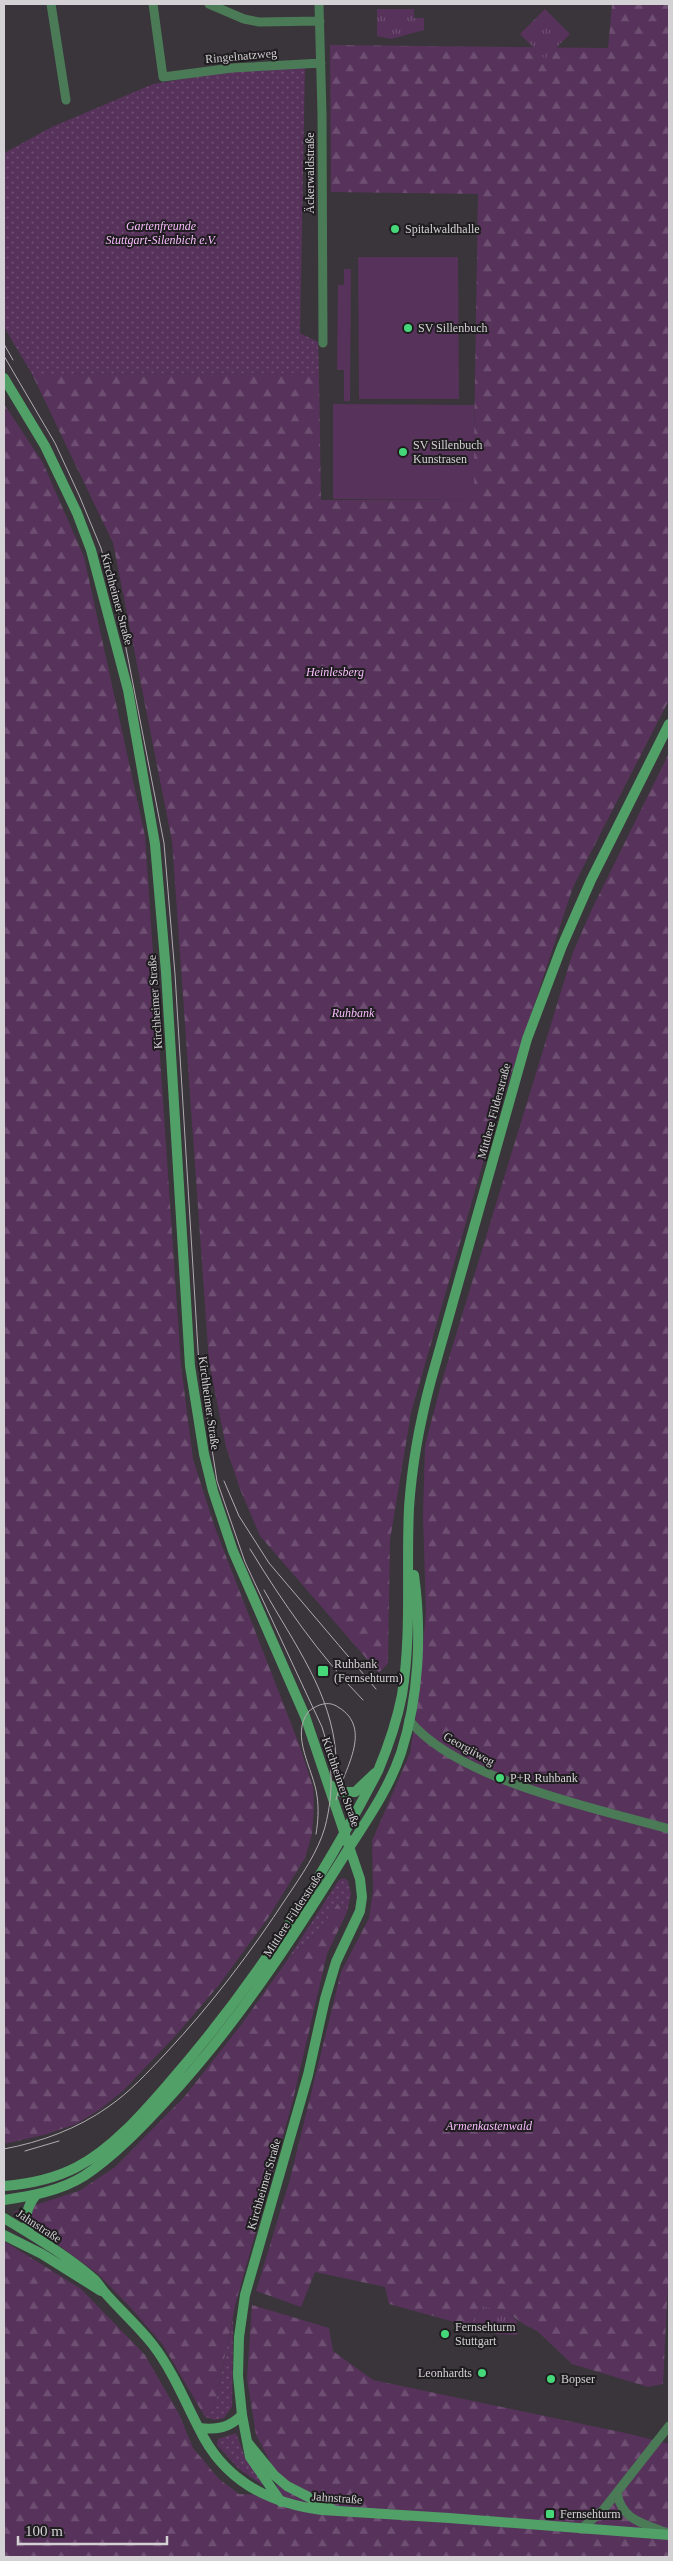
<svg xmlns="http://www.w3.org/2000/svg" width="673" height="2561" font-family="'Times New Roman',serif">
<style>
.grass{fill:url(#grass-dots)}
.forest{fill:url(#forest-firs)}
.park{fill:url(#park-tufts)}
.pitch{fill:#57325b}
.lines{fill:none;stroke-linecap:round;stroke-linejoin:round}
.street{stroke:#4b7a57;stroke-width:9}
.secondary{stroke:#51a068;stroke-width:10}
.tram{stroke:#afabaf;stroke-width:1}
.poi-dot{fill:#46d779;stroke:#1f1d1f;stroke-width:2}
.labels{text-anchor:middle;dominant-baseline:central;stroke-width:4;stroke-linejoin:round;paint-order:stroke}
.street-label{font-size:12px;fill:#d4d1d4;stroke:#1f1d1f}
.park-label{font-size:12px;font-style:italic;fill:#fabcff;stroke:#1f1d1f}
.poi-label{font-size:12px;fill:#d4d1d4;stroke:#1f1d1f;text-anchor:start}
</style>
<defs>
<pattern id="grass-dots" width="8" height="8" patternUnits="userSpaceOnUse" patternTransform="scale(1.25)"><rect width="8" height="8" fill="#57325b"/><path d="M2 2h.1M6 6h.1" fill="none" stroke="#6e4f72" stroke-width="1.8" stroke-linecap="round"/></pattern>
<pattern id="forest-firs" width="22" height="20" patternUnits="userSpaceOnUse" patternTransform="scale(1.25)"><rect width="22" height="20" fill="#57325b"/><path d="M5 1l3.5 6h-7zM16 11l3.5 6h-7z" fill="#6e4f72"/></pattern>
<pattern id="park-tufts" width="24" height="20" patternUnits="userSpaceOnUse" patternTransform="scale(1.25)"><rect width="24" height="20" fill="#57325b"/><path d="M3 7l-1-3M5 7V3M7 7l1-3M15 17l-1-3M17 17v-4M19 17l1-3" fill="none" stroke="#6e4f72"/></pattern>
</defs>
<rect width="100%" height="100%" fill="#39353a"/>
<path class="grass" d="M305,67L300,333L318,342L319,373L32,374L4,327V153L52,127L153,84L232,71Z
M344,1878L348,1881L351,1894L347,1912L338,1903L318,1933L286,1962L339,1880Z
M233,2318L232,2407L224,2418L215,2420L205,2417L215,2404Z
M236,2433L245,2457L264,2486L239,2469L217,2445L218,2439Z"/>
<path class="forest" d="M612,4H669V700L573,887L489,1142L411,1413L390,1540L388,1663L379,1673L260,1536L240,1489L226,1447L209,1362L172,841L113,543L32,374L319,373L321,500H473L478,194L331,192L330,45L608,48Z
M4,404L43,463L84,557L145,836L181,1365L193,1459L215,1528L299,1744L313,1787L314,1805L312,1834L305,1858L268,1918L219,1985L177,2034L123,2091L99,2110L76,2124L44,2135L4,2144Z
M669,753V2262L663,2384L648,2387L572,2364L537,2331L523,2324L508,2313L483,2306L469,2326L389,2304L385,2287L315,2272L301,2307L256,2291L290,2179L341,1972L369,1918L373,1891L372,1841L410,1753L417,1709L426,1613L423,1515L425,1446L441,1384L573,952L592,909Z
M338,1903L347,1912L327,1954L293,2100L236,2302L215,2404L205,2417L163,2345L131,2308L98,2274L13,2212L79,2191L115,2167L185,2096L241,2025L286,1962L318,1933Z
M4,2241L81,2289L145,2355L179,2414L193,2448L219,2479L239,2494L279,2495L272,2465L256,2435L247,2378L252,2305L329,2328L333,2351L373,2380L630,2434L669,2444V2557H4Z"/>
<path class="park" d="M377,9H414V18H424V30L391,39L377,36Z
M545,9L570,34L545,59L520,34Z
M483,2306L508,2313L517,2321V2335L496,2334L492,2330L479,2331L469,2326Z"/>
<path class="pitch" d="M358,257H458L459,399H359Z
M344,269H351L350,401H344V370H337L338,285H344Z
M333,404L474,405V500L333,499Z"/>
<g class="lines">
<path class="street" d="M51,4L66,100
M153,4L163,77L232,68L321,63
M209,4L244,19L259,22L320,21
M319,4L322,114L323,343
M409,1720C457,1780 595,1808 669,1829
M617,2493C622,2521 644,2523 667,2533
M581,2529L603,2510L669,2426"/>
<path class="secondary" d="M4,378L45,446L77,513L91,550L128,690L155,844L166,972L190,1366L204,1454L213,1491L233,1551L305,1716L360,1879L362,1897L360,1911L336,1962L325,1999L308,2075L245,2295L239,2337L238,2376L242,2415L250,2457L281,2502
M330,1785L341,1792H355L375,1773
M4,2186C29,2184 54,2179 77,2167C112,2149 143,2113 169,2083C252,1988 320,1883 378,1771C388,1747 397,1721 402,1695C412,1633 406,1570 409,1508C412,1462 419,1425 431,1380L527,1039L562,946L591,880L669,724
M4,2200C31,2196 60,2191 84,2176C114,2156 139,2130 164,2103C236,2026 293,1938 349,1848C369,1817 389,1788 401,1753C419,1697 422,1633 414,1575
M4,2218C35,2237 68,2256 95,2280C99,2284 102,2290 107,2295C122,2312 139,2327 153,2345C175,2374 187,2407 204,2438C229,2483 273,2504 322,2510L449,2518L669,2535
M30,2234C25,2218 25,2209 36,2195
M4,2235L42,2254L101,2291
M199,2428C217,2430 229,2428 242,2415
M248,2443L274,2475L287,2486L332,2509"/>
<path class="tram" d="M4,344L13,360
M4,356L55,443L79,495L101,548L118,607L164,843L175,974L199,1366L217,1481L245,1562L322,1727C333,1761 334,1792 325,1827C318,1852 301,1876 287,1897C251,1952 211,2005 166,2053C148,2072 130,2092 108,2107C77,2129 41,2142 4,2149
M224,1481L239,1516L269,1563L376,1689
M250,1549C283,1603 319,1655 363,1700
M264,1590C294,1644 332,1693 336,1756
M316,1834C318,1822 319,1809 317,1796C314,1770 289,1735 309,1711C317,1705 328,1700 338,1707C375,1729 342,1772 336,1800
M25,2151L59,2141"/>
</g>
<g class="poi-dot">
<circle cx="395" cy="229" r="5"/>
<circle cx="408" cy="328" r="5"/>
<circle cx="403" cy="452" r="5"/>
<rect x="317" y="1665" width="12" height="12" rx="2.5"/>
<circle cx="500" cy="1778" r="5"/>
<circle cx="445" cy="2334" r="5"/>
<circle cx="482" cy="2373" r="5"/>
<circle cx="551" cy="2379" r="5"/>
<rect x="545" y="2509" width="10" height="10" rx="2.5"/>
</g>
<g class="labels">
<g class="street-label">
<text transform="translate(241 56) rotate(-5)">Ringelnatzweg</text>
<text transform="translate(310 173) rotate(-90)">Äckerwaldstraße</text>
<text transform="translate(117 599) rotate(75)">Kirchheimer Straße</text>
<text transform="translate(155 1002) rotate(-94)">Kirchheimer Straße</text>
<text transform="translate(494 1111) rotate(-75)">Mittlere Filderstraße</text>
<text transform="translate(209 1403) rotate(82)">Kirchheimer Straße</text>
<text transform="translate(469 1749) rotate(29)">Georgiiweg</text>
<text transform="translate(341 1782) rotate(71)">Kirchheimer Straße</text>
<text transform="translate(293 1914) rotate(-57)">Mittlere Filderstraße</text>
<text transform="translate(264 2184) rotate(-74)">Kirchheimer Straße</text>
<text transform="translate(39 2226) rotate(33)">Jahnstraße</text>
<text transform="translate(337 2498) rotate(4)">Jahnstraße</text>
</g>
<g class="park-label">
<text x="161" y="226">Gartenfreunde<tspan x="161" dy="14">Stuttgart-Silenbich e.V.</tspan></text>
<text x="335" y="672">Heinlesberg</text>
<text x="353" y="1013">Ruhbank</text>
<text x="489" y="2126">Armenkastenwald</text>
</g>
<g class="poi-label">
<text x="405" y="229">Spitalwaldhalle</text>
<text x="418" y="328">SV Sillenbuch</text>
<text x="413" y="445">SV Sillenbuch<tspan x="413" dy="14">Kunstrasen</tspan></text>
<text x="334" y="1664">Ruhbank<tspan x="334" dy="14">(Fernsehturm)</tspan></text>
<text x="510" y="1778">P+R Ruhbank</text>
<text x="455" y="2327">Fernsehturm<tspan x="455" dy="14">Stuttgart</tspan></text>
<text x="472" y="2373" text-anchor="end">Leonhardts</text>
<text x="561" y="2379">Bopser</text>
<text x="560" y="2514">Fernsehturm</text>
</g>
</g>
<rect width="673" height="2561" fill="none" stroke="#d4d1d4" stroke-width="10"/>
<path d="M18 2536v8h149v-8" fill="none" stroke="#d4d1d4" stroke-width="2.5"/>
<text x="25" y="2536" font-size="15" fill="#d4d1d4" stroke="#1f1d1f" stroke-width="4" paint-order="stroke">100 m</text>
</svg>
